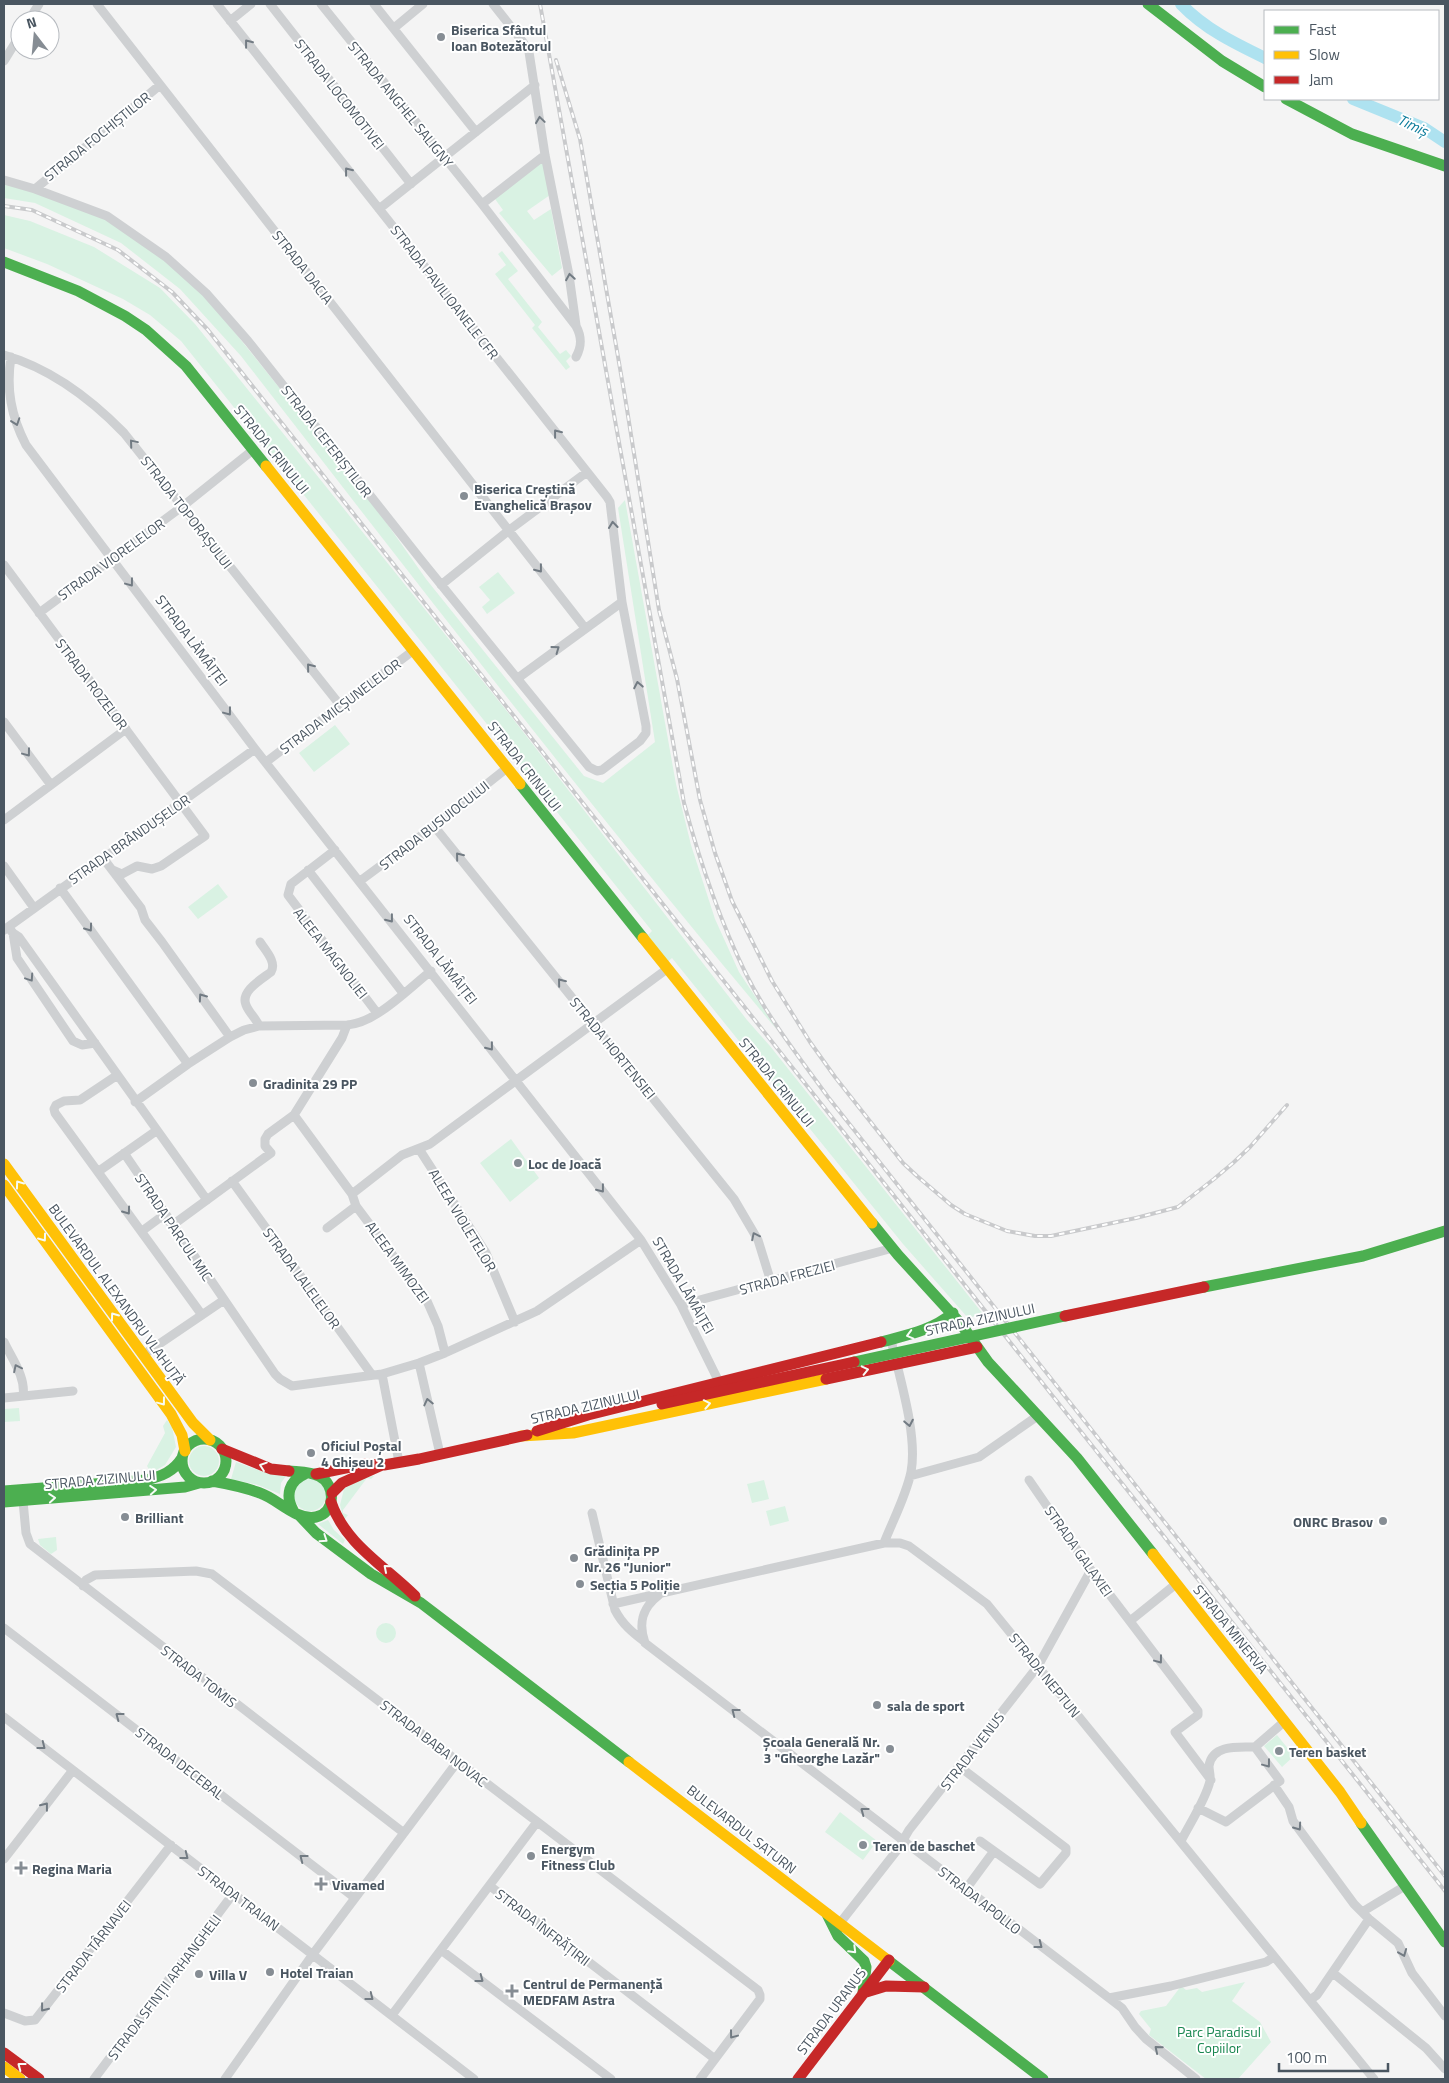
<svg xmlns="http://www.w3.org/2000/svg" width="1449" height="2083" font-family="'Titillium Web',sans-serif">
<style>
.green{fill:#d9f2e3}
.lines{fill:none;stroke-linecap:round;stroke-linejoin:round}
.river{stroke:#aee2f0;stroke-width:12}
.street{stroke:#ced0d2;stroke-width:9}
.fast{stroke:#4caf50;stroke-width:11}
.slow{stroke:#ffc107;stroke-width:11}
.jam{stroke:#c62828;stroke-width:11}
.rail-casing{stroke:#c9cacc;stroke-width:4}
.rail{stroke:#fff;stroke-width:2;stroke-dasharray:5.5;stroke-linecap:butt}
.fast-bridge{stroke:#4caf50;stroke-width:11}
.jam-bridge{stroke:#c62828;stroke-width:11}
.oneway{stroke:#727b83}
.oneway2{stroke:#f6fbf6}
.poi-dot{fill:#868d94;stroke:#fff;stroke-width:2}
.labels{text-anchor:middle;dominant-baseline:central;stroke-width:4;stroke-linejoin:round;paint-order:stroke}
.poi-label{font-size:14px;font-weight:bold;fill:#4a5661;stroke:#fff;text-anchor:start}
.street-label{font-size:14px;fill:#4a5661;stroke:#fff}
.park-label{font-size:14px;fill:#17864f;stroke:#fff}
.water-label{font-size:15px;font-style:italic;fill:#0c7c9b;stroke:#fff}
</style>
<rect width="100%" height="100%" fill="#f4f4f4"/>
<path class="green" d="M543,160L550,195L527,211L534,220L551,209L562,268L552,276L499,213L503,210L495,199Z
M4,184L48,194L106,217L196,284L376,508L426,579L584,776L603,783L655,742L618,508L625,500L676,784L691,845L715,919L739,972L778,1031C593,811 417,583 241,356L180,289L121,243L35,203L4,198Z
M4,215L30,221L94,247L160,288L195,324L510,715L747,1020L770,1046L983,1314L968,1318L903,1244L672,958L666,963L646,937L652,931L181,341L150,315L123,299L47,264L4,248Z
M502,251L518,271L508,279L542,322L538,327L560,354L566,350L571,356L566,361L570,367L566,370L532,328L535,325L495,274L506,265L498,254Z
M498,572L515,593L487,614L482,607L490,600L479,587Z
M335,725L350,744L314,772L299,753Z
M218,884L228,897L198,919L188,907Z
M511,1139L539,1178L510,1202L480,1163Z
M19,1408L20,1421L4,1422V1409Z
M167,1420L172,1427L176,1447L165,1465L151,1473L147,1466L165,1433L163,1426Z
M189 1461a15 15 0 1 1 30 0a15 15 0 1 1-30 0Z
M236,1462L261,1471L286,1476L281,1483L280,1494L258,1485L231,1479Z
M374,1476L371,1479L367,1478L343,1510V1513L348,1515L344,1520L340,1505L344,1489L363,1477Z
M294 1495a16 16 0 1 1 32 0a16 16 0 1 1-32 0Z
M764,1480L769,1499L752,1503L747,1484Z
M785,1506L789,1521L770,1526L766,1511Z
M328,1520L334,1530L345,1540L343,1544L318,1524Z
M56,1537L57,1550L51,1554L40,1545L38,1539Z
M376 1633a10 10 0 1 1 20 0a10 10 0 1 1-20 0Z
M1277,1735L1294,1756L1282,1767L1264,1746Z
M840,1812L877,1841L863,1860L825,1832Z
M1245,1982L1232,2001L1260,2022L1271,2042L1238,2079H1206L1149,2035L1151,2029L1139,2014L1141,2011L1166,2006L1181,1986L1186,1990L1197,1988L1202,1992Z"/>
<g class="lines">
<path class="river" d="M1181,4C1205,29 1234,43 1265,58
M1353,99L1424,128L1445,142"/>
<path class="street" d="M97,4L585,628
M270,4L411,184
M321,4L482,204L576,326C582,337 582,346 576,357
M374,4L476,132
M493,4L523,42L529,52L545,155L569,275L576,325
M29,20L39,4
M230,21L251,4
M394,28L423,4
M4,61L20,35
M4,180L35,189L107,216L166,257L206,293L248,341L422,561L589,767L597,771L602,770L640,741L646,733V726L622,602L610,502L607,497L217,4
M35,189L160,85
M482,204L545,155
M379,209L535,85
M4,355C49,368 91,399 124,433L340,705
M11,357C6,389 11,416 26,445L255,749L641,1240L681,1305L719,1382
M4,565L205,836L161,866L152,869L137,866L122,874L113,870
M441,585L508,531L587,472
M39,613L183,506L253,450
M518,678L622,602
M4,722L51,785
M266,762L414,650
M4,820L126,729
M434,826L734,1199L758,1240L771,1282
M335,850L291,884L288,895L377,1013
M103,858L141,908L145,920L162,942L230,1037
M4,866L34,908
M308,870L403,993
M360,881L434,826L507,768
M60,888L188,1064
M8,927L13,933L19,937L207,1200
M4,930L255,749
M13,933L17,958L73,1041L82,1045L95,1043
M259,1026C256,1018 249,1013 246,1005C240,991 262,979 271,972C277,962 265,950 260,942
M116,1076L80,1100L64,1101L56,1105L54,1109L55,1113L202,1315
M135,1102L188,1064L230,1037L244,1030L259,1026L347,1025C376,1023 408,989 431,971
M294,1115L352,1194L356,1206L427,1301L438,1326L445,1353
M419,1149L486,1253L515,1322
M124,1153L275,1374L280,1379L292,1386L382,1374L419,1363L445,1353L537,1311L641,1240
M99,1171L156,1131
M232,1181L372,1375
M352,1194L402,1155L430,1144L667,969
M174,1224L271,1153L265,1146V1139L268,1134L294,1115L342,1038L347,1025
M327,1228L356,1206
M142,1231L161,1217L171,1223
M681,1305L893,1248
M4,1342C12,1359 26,1377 23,1396
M143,1355L224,1300
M419,1363L440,1454
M382,1374L399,1462
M4,1398L73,1391
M910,1476L979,1457L1039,1415
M1029,1480L1091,1570L1198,1711V1715L1175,1732L1211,1780
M23,1501L26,1533L30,1544L404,1833
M592,1513L615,1610C622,1624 633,1633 645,1642
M884,1543C893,1520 906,1496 911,1472C918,1435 899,1376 891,1340
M83,1586L86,1580L95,1575L196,1571L212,1574L758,1990L760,1995V1999L700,2079
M659,1595C642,1608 638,1623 645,1643L1109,1998L1122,2008L1135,2027L1146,2039L1196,2079
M613,1604L884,1543H900L909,1546L987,1604L1374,2079
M1130,1621L1176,1584
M4,1628L355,1898
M4,1717L474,2079
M960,1767L1066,1848V1853L1040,1884L980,1841
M1274,1785L1289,1807L1293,1821L1354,1904L1369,1919L1398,1943L1412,1973L1445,2016
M1198,1808L1226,1822L1280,1781L1255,1747
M1181,1841C1189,1825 1206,1799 1210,1781C1211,1777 1209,1771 1209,1766C1212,1744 1239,1747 1255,1747L1285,1721
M4,1859L73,1770
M490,1886L715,2059
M966,1889L994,1851
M1362,1912L1405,1886
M840,1923L898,1849L909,1830L1038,1666L1091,1570
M441,1950L611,2079
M1333,1973L1426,2048L1445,2069
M1109,1998L1171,1986L1266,1962L1274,1957
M1310,2000L1317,1995L1369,1919
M4,2013L25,2021L35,2020L171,1845
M392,2015L537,1822
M94,2079L233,1894
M225,2079L313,1954L458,1761"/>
<path class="fast" d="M1148,4L1222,61L1265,87
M1286,99L1352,134L1445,166
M4,262L78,291L125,316L146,330L186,366L266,466
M520,784L643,938
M872,1223L898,1255L961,1324L988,1362L1077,1458L1153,1554
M1204,1287L1363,1256L1445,1231
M881,1342C907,1335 931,1331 953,1313
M182 1461a22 22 0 1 1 44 0a22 22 0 1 1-44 0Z
M212,1481C229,1484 244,1487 260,1493C278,1499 296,1521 316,1517C336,1513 336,1484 319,1476C311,1472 298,1472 289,1471
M4,1491L146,1480C162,1476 173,1472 182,1458
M4,1502L185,1487L199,1483
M293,1510C285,1495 289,1481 305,1474
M299,1515L316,1533L371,1574L421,1603L629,1762
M1361,1823L1445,1942
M827,1914L838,1936L864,1961L866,1967L863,1993
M889,1961L1043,2079"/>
<path class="slow" d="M266,466L520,784
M643,938L872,1223
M4,1164L193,1423L210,1440
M4,1185L171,1414L182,1435L185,1451
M521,1436L573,1433L826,1379
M1153,1554L1340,1792L1361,1823
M629,1762L889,1961
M4,2067L20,2079"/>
<path class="jam" d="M826,1379L977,1347
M537,1431L588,1415L881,1342
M222,1449L271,1469L289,1471
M316,1474L365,1464L384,1465L419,1459L527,1435
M332,1493L342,1483L382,1465
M331,1502C345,1544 385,1566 415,1596
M863,1993L886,1986L924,1987
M4,2053L39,2079
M798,2079L889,1960"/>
<g class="rail-casing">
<path id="rail" d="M540,4L684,803C700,862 719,919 746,974C768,1018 799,1057 828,1097L1445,1876
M556,60L580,139L625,397L659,610L677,679L700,800L715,853L732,901L772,981L810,1042L835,1077L903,1163L917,1176L951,1205L965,1214L1007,1231L1035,1236H1051L1136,1218L1178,1207L1214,1179L1233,1163L1250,1147L1287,1105
M4,206L32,210L118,250L172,292L208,330L1445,1891"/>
</g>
<use href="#rail" class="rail"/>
<path class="fast-bridge" d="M854,1362L1065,1316"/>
<path class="jam-bridge" d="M1065,1316L1204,1287
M662,1404L854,1362"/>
</g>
<defs><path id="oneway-chevron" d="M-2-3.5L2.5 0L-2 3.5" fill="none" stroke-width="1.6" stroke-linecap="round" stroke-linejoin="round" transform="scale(1.25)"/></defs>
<g class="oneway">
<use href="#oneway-chevron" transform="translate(248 43) rotate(-128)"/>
<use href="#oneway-chevron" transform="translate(540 120) rotate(-98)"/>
<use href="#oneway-chevron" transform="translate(348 171) rotate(-128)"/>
<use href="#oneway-chevron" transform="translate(570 277) rotate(-99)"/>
<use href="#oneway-chevron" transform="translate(16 422) rotate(71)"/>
<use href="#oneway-chevron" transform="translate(557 433) rotate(-128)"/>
<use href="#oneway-chevron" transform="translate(133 443) rotate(-130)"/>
<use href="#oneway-chevron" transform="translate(613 525) rotate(-96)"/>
<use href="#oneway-chevron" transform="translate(539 569) rotate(52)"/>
<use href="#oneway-chevron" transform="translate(130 583) rotate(53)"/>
<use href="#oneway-chevron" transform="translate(556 649) rotate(-36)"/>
<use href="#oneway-chevron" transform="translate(310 667) rotate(-129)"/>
<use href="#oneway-chevron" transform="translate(638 685) rotate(-101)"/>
<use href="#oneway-chevron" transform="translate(228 712) rotate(53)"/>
<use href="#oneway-chevron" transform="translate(27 753) rotate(53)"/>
<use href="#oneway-chevron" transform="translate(459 856) rotate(-129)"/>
<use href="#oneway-chevron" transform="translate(390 919) rotate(52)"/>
<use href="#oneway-chevron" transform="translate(89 928) rotate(54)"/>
<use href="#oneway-chevron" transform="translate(30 978) rotate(56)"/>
<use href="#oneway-chevron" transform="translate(561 982) rotate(-129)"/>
<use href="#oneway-chevron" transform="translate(202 997) rotate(-125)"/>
<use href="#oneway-chevron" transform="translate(490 1047) rotate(52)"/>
<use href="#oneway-chevron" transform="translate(601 1189) rotate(52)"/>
<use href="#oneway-chevron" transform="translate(127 1211) rotate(54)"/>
<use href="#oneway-chevron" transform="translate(755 1236) rotate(-116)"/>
<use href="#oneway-chevron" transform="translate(17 1368) rotate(-116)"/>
<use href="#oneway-chevron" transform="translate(428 1402) rotate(-103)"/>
<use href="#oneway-chevron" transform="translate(909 1423) rotate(79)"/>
<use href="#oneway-chevron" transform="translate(1159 1660) rotate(53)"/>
<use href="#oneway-chevron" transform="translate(735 1712) rotate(-142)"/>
<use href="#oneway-chevron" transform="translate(119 1716) rotate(-143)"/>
<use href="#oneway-chevron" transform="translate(42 1746) rotate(38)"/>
<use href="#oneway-chevron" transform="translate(1267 1764) rotate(53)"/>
<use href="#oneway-chevron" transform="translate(45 1806) rotate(-52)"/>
<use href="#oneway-chevron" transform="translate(864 1811) rotate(-143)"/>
<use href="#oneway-chevron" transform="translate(1298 1827) rotate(55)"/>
<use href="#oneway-chevron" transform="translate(185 1856) rotate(38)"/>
<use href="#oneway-chevron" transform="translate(303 1858) rotate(-142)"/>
<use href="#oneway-chevron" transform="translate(1039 1945) rotate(38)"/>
<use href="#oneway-chevron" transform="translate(1403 1953) rotate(68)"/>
<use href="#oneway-chevron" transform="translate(480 1979) rotate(37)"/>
<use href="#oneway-chevron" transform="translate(370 1997) rotate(38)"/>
<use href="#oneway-chevron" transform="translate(44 2008) rotate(128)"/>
<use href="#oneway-chevron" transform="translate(733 2035) rotate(127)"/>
<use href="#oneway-chevron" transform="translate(1158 2049) rotate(-140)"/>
</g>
<g class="oneway2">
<use href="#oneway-chevron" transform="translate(19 1184) rotate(-126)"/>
<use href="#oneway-chevron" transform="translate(43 1238) rotate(54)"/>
<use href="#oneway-chevron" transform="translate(114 1316) rotate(-126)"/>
<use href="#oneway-chevron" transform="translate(910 1335) rotate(165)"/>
<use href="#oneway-chevron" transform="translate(865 1370) rotate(-13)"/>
<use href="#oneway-chevron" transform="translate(162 1402) rotate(53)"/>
<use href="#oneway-chevron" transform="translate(707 1404) rotate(-11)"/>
<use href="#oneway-chevron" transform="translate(263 1466) rotate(-161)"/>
<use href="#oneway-chevron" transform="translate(153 1490) rotate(-4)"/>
<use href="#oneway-chevron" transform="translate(52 1498) rotate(-5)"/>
<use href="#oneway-chevron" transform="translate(324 1539) rotate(34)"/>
<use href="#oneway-chevron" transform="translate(387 1568) rotate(-139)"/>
<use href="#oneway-chevron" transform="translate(853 1950) rotate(45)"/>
<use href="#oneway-chevron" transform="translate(21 2066) rotate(-143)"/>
</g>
<g class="poi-dot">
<circle cx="441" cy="37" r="5"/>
<circle cx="464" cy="496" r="5"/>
<circle cx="253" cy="1083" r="5"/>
<circle cx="518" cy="1163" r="5"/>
<circle cx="311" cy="1453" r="5"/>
<circle cx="125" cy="1517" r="5"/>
<circle cx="1383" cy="1521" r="5"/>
<circle cx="574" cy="1558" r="5"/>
<circle cx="580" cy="1584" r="5"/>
<circle cx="877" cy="1705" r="5"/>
<circle cx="890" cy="1749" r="5"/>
<circle cx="1279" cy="1751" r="5"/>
<circle cx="863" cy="1845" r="5"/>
<circle cx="531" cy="1856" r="5"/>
<path d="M18.5 1860.5h5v5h5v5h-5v5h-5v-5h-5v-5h5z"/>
<path d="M318.5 1876.5h5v5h5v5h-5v5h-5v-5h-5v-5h5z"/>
<circle cx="270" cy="1972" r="5"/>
<circle cx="199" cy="1974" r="5"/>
<path d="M509.5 1983.5h5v5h5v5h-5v5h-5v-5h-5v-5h5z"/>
</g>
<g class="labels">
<g class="poi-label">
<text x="451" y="29">Biserica Sfântul<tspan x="451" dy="16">Ioan Botezătorul</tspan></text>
<text x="474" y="488">Biserica Creștină<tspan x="474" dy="16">Evanghelică Brașov</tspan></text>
<text x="263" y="1083">Gradinita 29 PP</text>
<text x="528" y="1163">Loc de Joacă</text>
<text x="321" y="1445">Oficiul Poștal<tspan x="321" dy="16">4 Ghișeu 2</tspan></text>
<text x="135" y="1517">Brilliant</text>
<text x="1373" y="1521" text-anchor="end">ONRC Brasov</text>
<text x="584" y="1550">Grădinița PP<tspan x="584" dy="16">Nr. 26 "Junior"</tspan></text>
<text x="590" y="1584">Secția 5 Poliție</text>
<text x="887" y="1705">sala de sport</text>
<text x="880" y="1741" text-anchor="end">Școala Generală Nr.<tspan x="880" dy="16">3 "Gheorghe Lazăr"</tspan></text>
<text x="1289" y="1751">Teren basket</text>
<text x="873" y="1845">Teren de baschet</text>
<text x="541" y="1848">Energym<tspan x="541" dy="16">Fitness Club</tspan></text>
<text x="32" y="1868">Regina Maria</text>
<text x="332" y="1884">Vivamed</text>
<text x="280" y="1972">Hotel Traian</text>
<text x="209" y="1974">Villa V</text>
<text x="523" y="1983">Centrul de Permanență<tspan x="523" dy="16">MEDFAM Astra</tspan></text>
</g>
<g class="street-label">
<text transform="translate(340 94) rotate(52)">STRADA LOCOMOTIVEI</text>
<text transform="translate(401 104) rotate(51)">STRADA ANGHEL SALIGNY</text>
<text transform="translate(97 136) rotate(-39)">STRADA FOCHIȘTILOR</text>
<text transform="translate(303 267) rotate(52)">STRADA DACIA</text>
<text transform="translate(445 292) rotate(52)">STRADA PAVILIOANELE CFR</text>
<text transform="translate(327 441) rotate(52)">STRADA CEFERIȘTILOR</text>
<text transform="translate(272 449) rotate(51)">STRADA CRINULUI</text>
<text transform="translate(187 512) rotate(52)">STRADA TOPORAȘULUI</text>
<text transform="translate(111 559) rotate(-36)">STRADA VIORELELOR</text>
<text transform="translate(192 640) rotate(53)">STRADA LĂMÂIȚEI</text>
<text transform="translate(92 684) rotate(53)">STRADA ROZELOR</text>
<text transform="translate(340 706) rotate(-37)">STRADA MICȘUNELELOR</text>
<text transform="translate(525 766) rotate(52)">STRADA CRINULUI</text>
<text transform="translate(434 825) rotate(-38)">STRADA BUSUIOCULUI</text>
<text transform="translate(129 839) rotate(-35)">STRADA BRÂNDUȘELOR</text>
<text transform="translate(331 953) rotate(52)">ALEEA MAGNOLIEI</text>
<text transform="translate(441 959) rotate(52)">STRADA LĂMÂIȚEI</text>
<text transform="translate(613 1048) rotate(51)">STRADA HORTENSIEI</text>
<text transform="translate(777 1082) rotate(51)">STRADA CRINULUI</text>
<text transform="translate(463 1220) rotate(59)">ALEEA VIOLETELOR</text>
<text transform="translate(174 1227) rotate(56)">STRADA PARCUL MIC</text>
<text transform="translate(398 1262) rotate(54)">ALEEA MIMOZEI</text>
<text transform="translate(787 1277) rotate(-15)">STRADA FREZIEI</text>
<text transform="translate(302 1278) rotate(54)">STRADA LALELELOR</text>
<text transform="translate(684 1285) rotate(60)">STRADA LĂMÂIȚEI</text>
<text transform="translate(117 1294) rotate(54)">BULEVARDUL ALEXANDRU VLAHUȚĂ</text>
<text transform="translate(980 1319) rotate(-12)">STRADA ZIZINULUI</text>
<text transform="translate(585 1406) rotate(-13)">STRADA ZIZINULUI</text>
<text transform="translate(100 1479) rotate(-5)">STRADA ZIZINULUI</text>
<text transform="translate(1079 1551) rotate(55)">STRADA GALAXIEI</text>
<text transform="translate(1231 1629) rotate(51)">STRADA MINERVA</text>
<text transform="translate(1045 1675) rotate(51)">STRADA NEPTUN</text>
<text transform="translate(199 1676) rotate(38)">STRADA TOMIS</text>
<text transform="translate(434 1743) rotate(38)">STRADA BABA NOVAC</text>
<text transform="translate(972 1751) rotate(-52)">STRADA VENUS</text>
<text transform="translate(180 1763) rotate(38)">STRADA DECEBAL</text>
<text transform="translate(742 1829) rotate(38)">BULEVARDUL SATURN</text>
<text transform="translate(239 1898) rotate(37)">STRADA TRAIAN</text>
<text transform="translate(980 1900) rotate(38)">STRADA APOLLO</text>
<text transform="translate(543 1927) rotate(38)">STRADA ÎNFRĂȚIRII</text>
<text transform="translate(93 1946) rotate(-52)">STRADA TÂRNAVEI</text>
<text transform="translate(164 1987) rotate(-53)">STRADA SFINȚII ARHANGHELI</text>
<text transform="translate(831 2011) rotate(-53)">STRADA URANUS</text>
</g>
<g class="park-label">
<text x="1219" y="2031">Parc Paradisul<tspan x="1219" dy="16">Copiilor</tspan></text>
</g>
<g class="water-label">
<text transform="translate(1413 125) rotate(25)">Timiș</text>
</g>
</g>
<rect width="1449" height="2083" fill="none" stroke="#4a5661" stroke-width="10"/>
<rect x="1264" y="10" width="175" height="90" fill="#ffffff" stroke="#b7bbc0"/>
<rect x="1274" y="26" width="25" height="8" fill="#4caf50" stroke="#b7bbc0"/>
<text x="1309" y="35" font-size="15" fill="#4a5661">Fast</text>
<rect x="1274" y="51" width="25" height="8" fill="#ffc107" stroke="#b7bbc0"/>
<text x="1309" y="60" font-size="15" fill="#4a5661">Slow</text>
<rect x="1274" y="76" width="25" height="8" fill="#c62828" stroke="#b7bbc0"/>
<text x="1309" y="85" font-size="15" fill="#4a5661">Jam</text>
<g transform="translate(35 35) rotate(344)"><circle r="24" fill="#ffffff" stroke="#b7bbc0"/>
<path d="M0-4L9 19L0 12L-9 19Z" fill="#868d94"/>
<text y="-8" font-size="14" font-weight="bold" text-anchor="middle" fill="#4a5661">N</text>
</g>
<path d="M1279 2063v8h109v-8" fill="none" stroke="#4a5661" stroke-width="2.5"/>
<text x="1286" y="2063" font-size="15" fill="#4a5661" stroke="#ffffff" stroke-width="4" paint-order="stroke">100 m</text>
</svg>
